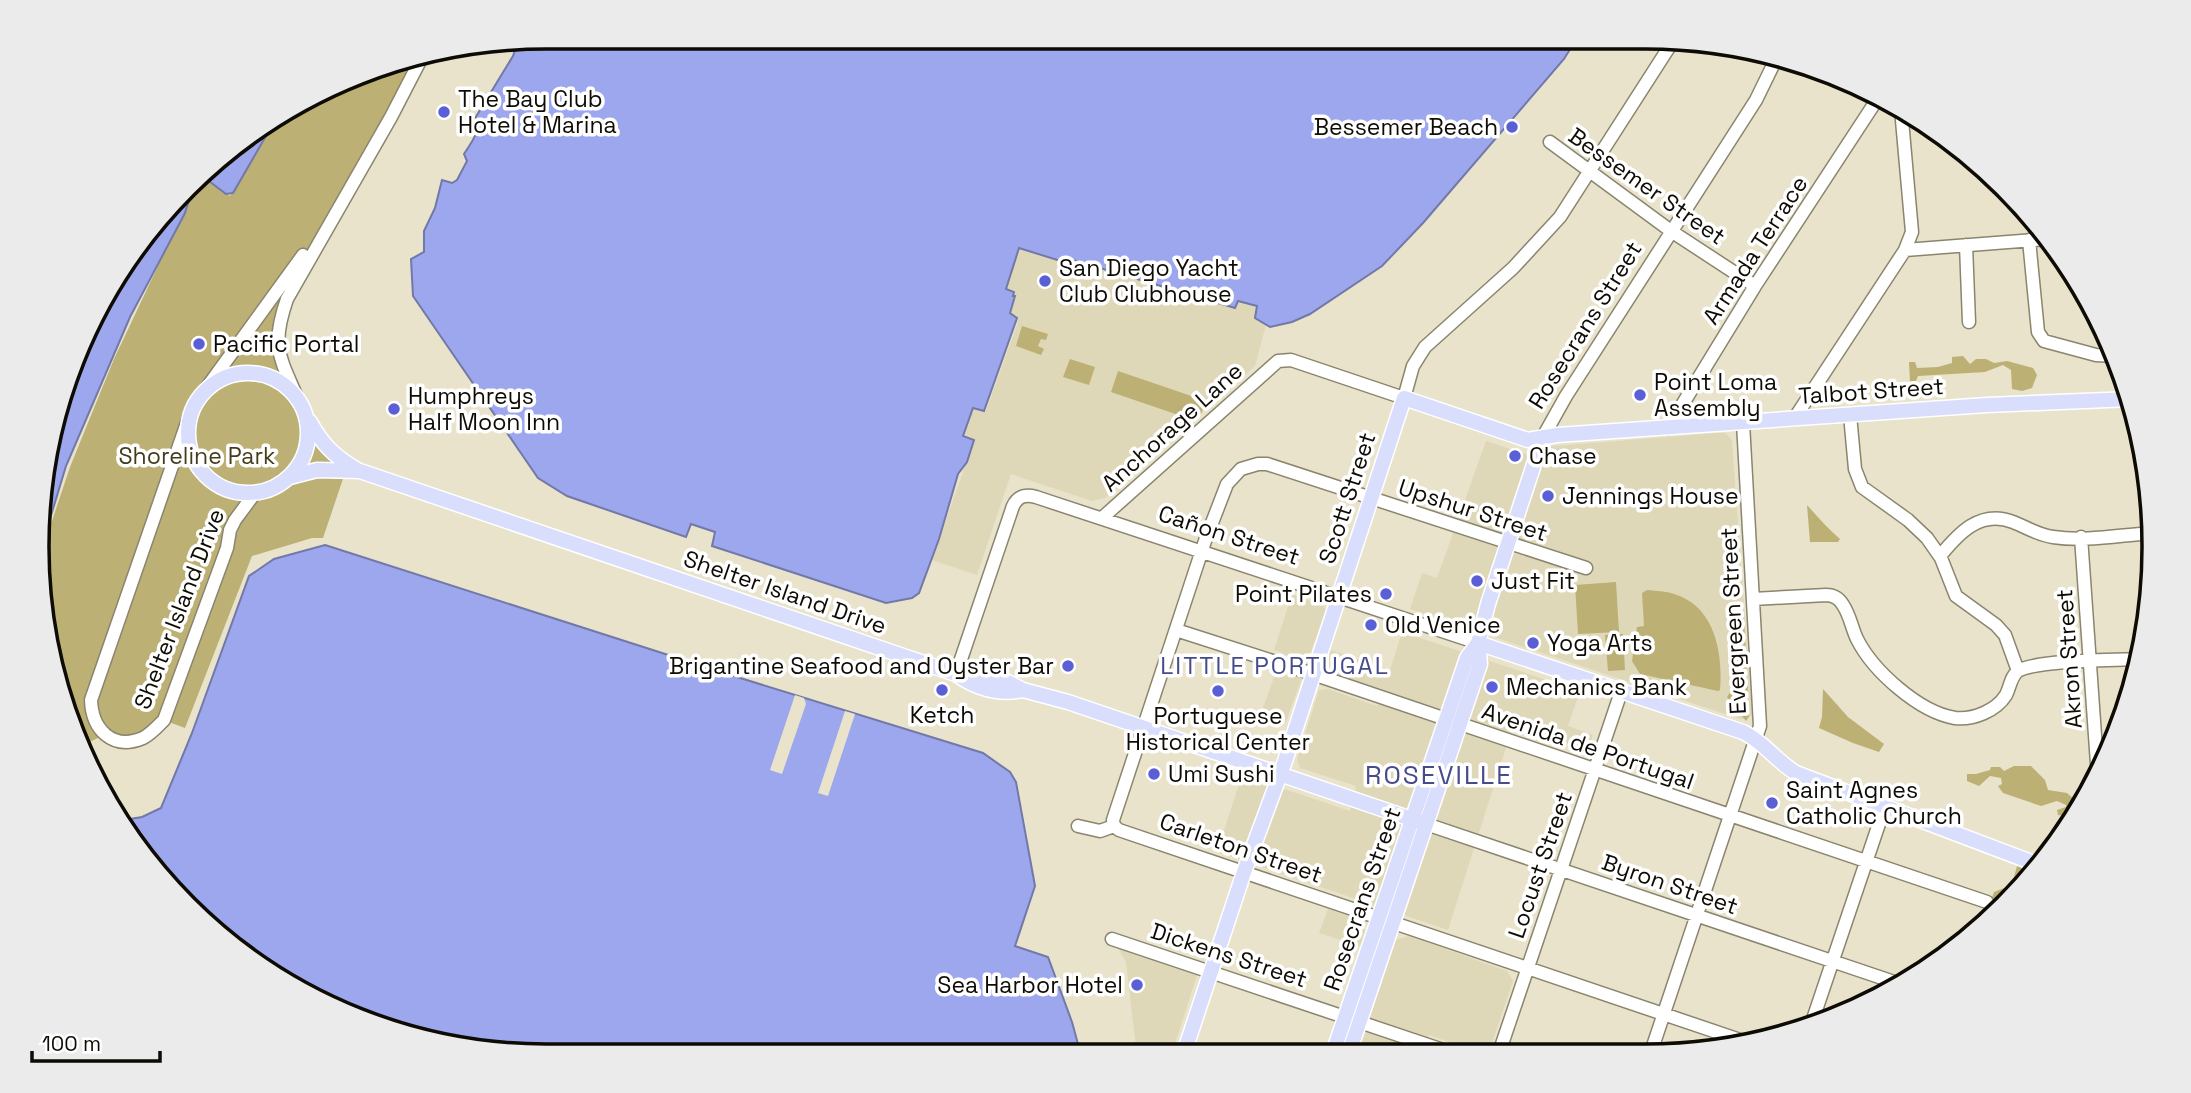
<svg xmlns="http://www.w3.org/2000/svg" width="2191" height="1093" font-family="'Space Grotesk',sans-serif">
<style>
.built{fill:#dfd8b8}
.green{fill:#bcb074}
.water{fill:#9da7ed;stroke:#7278a7;stroke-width:2}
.pier{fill:#e8e3ca}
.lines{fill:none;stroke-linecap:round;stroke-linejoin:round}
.minor-casing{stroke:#8a856e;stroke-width:15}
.major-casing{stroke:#fff;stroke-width:17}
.minor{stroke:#fff;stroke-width:12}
.major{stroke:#d9defd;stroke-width:14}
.poi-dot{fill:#5a5fd6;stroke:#fff;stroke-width:2.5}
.labels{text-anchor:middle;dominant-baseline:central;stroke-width:7;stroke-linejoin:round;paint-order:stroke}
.poi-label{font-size:23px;fill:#0d0b04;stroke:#fff;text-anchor:start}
.street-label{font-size:23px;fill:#0d0b04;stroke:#fff}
.park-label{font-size:23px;fill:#443d1a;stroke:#fff}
.neighbourhood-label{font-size:24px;letter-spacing:2px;fill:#464c8a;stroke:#fff}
.quarter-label{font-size:26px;letter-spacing:2px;fill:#464c8a;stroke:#fff}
.rim{fill:none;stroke:#0d0b04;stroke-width:3.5}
</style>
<rect width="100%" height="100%" fill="#e8e3ca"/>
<path class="built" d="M1019,248L1069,264L1073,260L1235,308L1238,301L1258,307L1261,320L1266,325L1255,366L1105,498L1092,501L1011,474L977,575L932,560L974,441L963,437L973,407L986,411L1018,322L1016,316L1010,314L1016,296L1014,292L1006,289Z
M1717,433H1726L1732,440L1752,715L1748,719H1740L1410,609L1422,573L1437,578L1486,441L1526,454L1553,446Z
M1292,594L1323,606L1326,610L1286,722L1261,713L1283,653L1274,650Z
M1402,632L1580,691L1568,726L1593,735L1587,752L1512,729L1448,930L1217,852L1242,775L1350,811L1356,786L1300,768L1297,759L1319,690L1328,689L1377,706L1382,692L1335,674L1327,663L1331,650L1390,670Z
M1328,909L1358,919L1366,932L1362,947L1319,933Z
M1409,936L1507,971L1513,981L1490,1049L1480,1053L1429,1035L1423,1053H1358L1395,940Z
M1118,948L1197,975L1172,1053H1153L1136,1048L1126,962Z"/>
<path class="green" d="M418,58L275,329L298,405L312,435L347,467L323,538H312L252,556L185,728L166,721L148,735L100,737L81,746L41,613L43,548L70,467L114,359L175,230C185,216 192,206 187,188L200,176L230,196L276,121L382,64Z
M1022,326L1048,334L1046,340L1041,339L1038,346L1044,349L1041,355L1016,346Z
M1963,356L1970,364L1976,359H1986L1994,363L2007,361L2033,368L2037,375L2032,388L2022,391L2012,389L2011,370L2003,365L1985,372L1918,376L1916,381L1910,382L1909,362H1915L1917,368L1938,367L1952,363V357Z
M1070,359L1095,367L1089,385L1063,377Z
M1118,371L1206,401L1201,414L1193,420L1111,392Z
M1807,505C1818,517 1828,529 1840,539L1838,542H1810Z
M1616,582L1619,632L1578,634L1575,585Z
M1647,590C1656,591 1666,591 1674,594C1715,606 1723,653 1720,690L1718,691L1640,674L1632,661L1637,627L1644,626L1642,593Z
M1744,618L1749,716L1746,721L1727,697C1743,676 1734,644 1734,619Z
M1623,634L1625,670L1608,671L1605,635Z
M1823,689L1848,717L1884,744L1879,752L1853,743L1819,728L1822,717Z
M2014,766H2031L2045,780L2048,790L2067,793L2076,801L2067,816L2058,815L2057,810L2066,807V805L2057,801L2041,806L2003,793L1998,786L2002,784L2001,778L1990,776L1979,786L1967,781V774H1976L1990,770L1991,767H2000L2004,771Z
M2017,866L2034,873L2028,882L1993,913L1987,912L1994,892L2012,885Z"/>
<path class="water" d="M547,37L1577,38L1564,59L1423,223L1382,266L1310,314L1292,322L1270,327L1255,318L1257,306L1238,301L1235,308L1073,260L1067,263L1019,248L1006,289L1014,292L1013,296H1015L1010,313L1017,318L984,411L973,408L963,436L974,440L967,462L958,474L939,539L919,593L912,598L886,603L712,546L715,532L691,524L686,537L567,496L538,478L413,296L411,259L424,252V231L435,208L442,180L452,183L457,180L467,161L464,154C470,144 482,131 474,120L513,56L518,41Z
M274,122L233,193L226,194L201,175L236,142Z
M186,189L189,200L185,213L130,317L66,466L43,542L47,447L105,291L164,210Z
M325,545L737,677L983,753L1010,772L1016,782L1035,886L1015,946L1048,957L1072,1022L1078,1044L1066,1045V1054L514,1055L415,1039L321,1004L186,907L124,820L142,817L161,808L192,733L249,576L274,559Z"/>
<path class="pier" d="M795,695L804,698L806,704L782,774L770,770Z
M845,711L855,714L828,796L818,793Z"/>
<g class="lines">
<g class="minor-casing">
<path id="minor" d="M1550,142L1671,231L1755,286
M2029,240L2038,332L2044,341L2096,355L2115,356
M1966,245L1969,322
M1905,250L2048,239
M205,390L303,255
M299,402C280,357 270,348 287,299L391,117L422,57
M1850,415L1855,469L1862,487L1908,520L1927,538L1941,558L1956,596L1996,625L2005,635L2018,671
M189,417L91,700C92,729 112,751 143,738C151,734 158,726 164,720L227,548L230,530L235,520L255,493
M1794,419L1905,250L1912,232L1901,109
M1668,428L1755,286L1880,95
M1543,437L1566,396L1756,100L1778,55
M1102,518L1278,361L1291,360L1404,398L1413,366L1425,347L1513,268L1560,217L1675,38
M2081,537L2098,778
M1940,556C1958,534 1980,509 2013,522C2026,527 2038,535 2053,537C2085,542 2120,535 2152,533
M1753,599L1826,595C1833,595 1839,598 1843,605C1850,615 1852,629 1857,639C1873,671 1919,712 1955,718C1973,720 1996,711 2006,695C2010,687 2011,676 2018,671C2035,660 2116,660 2140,659
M1176,630L1313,674L1987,902
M956,674L1013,506C1018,496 1025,494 1036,497L1478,643
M1426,824L1900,984
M1078,826L1100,831L1114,826
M1114,826L1113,820L1205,541L1227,484L1241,469L1258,464H1267L1586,568
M1114,826L1119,830L1749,1043
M1112,939L1452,1053
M1810,1028L1885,806
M1651,1052L1760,726L1743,423
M1499,1053L1621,692"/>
</g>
<g class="major-casing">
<path id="major" d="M188 433a60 60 0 1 1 120 0a60 60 0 1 1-120 0Z
M310,422C322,444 334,456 356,469
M290,477L317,470L360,471L956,674C977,689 998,695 1023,690
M1478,643L1743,732C1764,742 1776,761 1796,773L2039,865
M956,674H979L1002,679L1023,690L1068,702L1426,824
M1184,1053L1244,872L1285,761L1404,398L1528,440L1557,435L1987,405L2131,399
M1333,1053L1467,658L1478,643
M1349,1053L1480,664L1478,643L1488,604L1543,437"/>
</g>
<use href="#minor" class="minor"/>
<use href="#major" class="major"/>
</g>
<g class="poi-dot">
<circle cx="444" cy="112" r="7"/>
<circle cx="1512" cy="127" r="7"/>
<circle cx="1045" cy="281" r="7"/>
<circle cx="199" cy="344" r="7"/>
<circle cx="1640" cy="395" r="7"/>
<circle cx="394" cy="409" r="7"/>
<circle cx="1515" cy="456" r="7"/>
<circle cx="1548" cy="496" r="7"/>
<circle cx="1477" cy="581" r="7"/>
<circle cx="1386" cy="594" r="7"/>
<circle cx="1371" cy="625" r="7"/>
<circle cx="1533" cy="643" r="7"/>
<circle cx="1068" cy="666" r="7"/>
<circle cx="1492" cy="687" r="7"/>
<circle cx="942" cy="690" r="7"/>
<circle cx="1218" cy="691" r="7"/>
<circle cx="1154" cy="774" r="7"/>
<circle cx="1772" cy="803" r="7"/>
<circle cx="1137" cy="985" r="7"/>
</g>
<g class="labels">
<g class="poi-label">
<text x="458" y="99">The Bay Club<tspan x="458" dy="26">Hotel &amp; Marina</tspan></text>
<text x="1498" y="127" text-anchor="end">Bessemer Beach</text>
<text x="1059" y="268">San Diego Yacht<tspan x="1059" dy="26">Club Clubhouse</tspan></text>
<text x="213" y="344">Pacific Portal</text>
<text x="1654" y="382">Point Loma<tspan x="1654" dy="26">Assembly</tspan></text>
<text x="408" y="396">Humphreys<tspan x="408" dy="26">Half Moon Inn</tspan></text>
<text x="1529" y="456">Chase</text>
<text x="1562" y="496">Jennings House</text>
<text x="1491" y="581">Just Fit</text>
<text x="1372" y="594" text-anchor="end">Point Pilates</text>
<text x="1385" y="625">Old Venice</text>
<text x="1547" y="643">Yoga Arts</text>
<text x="1054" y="666" text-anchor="end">Brigantine Seafood and Oyster Bar</text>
<text x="1506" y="687">Mechanics Bank</text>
<text x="942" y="715" text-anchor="middle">Ketch</text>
<text x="1218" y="716" text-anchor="middle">Portuguese<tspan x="1218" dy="26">Historical Center</tspan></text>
<text x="1168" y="774">Umi Sushi</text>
<text x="1786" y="790">Saint Agnes<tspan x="1786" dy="26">Catholic Church</tspan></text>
<text x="1123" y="985" text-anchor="end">Sea Harbor Hotel</text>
</g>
<g class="street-label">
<text transform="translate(1647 186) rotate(35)">Bessemer Street</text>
<text transform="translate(1755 250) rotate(-57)">Armada Terrace</text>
<text transform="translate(1585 325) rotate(-58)">Rosecrans Street</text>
<text transform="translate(1871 391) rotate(-4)">Talbot Street</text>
<text transform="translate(1172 427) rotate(-42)">Anchorage Lane</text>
<text transform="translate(1347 498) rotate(-72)">Scott Street</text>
<text transform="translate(1473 510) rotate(18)">Upshur Street</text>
<text transform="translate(1229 535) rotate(18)">Cañon Street</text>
<text transform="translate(785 592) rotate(19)">Shelter Island Drive</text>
<text transform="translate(179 609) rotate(-69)">Shelter Island Drive</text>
<text transform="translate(1733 621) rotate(-93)">Evergreen Street</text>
<text transform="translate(2069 659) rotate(-94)">Akron Street</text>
<text transform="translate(1588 746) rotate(19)">Avenida de Portugal</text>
<text transform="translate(1241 848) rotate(19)">Carleton Street</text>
<text transform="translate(1540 865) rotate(-71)">Locust Street</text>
<text transform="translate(1670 884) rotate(19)">Byron Street</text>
<text transform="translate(1362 899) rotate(-71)">Rosecrans Street</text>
<text transform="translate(1229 955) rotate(18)">Dickens Street</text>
</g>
<g class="park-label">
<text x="197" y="456">Shoreline Park</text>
</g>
<g class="neighbourhood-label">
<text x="1275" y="665">LITTLE PORTUGAL</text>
</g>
<g class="quarter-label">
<text x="1439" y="775">ROSEVILLE</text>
</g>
</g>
<path d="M0 0H2191V1093H0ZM546 49H1645A497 497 0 0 1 2142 546V547A497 497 0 0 1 1645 1044H546A497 497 0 0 1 49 547V546A497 497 0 0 1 546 49Z" fill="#ecebeb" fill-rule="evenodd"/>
<path class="rim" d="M546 49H1645A497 497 0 0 1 2142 546V547A497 497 0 0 1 1645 1044H546A497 497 0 0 1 49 547V546A497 497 0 0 1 546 49Z"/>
<path d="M32 1051v10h128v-10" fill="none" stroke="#0d0b04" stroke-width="3.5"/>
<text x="42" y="1051" font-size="21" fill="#0d0b04" stroke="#ffffff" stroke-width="5" paint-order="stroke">100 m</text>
</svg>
